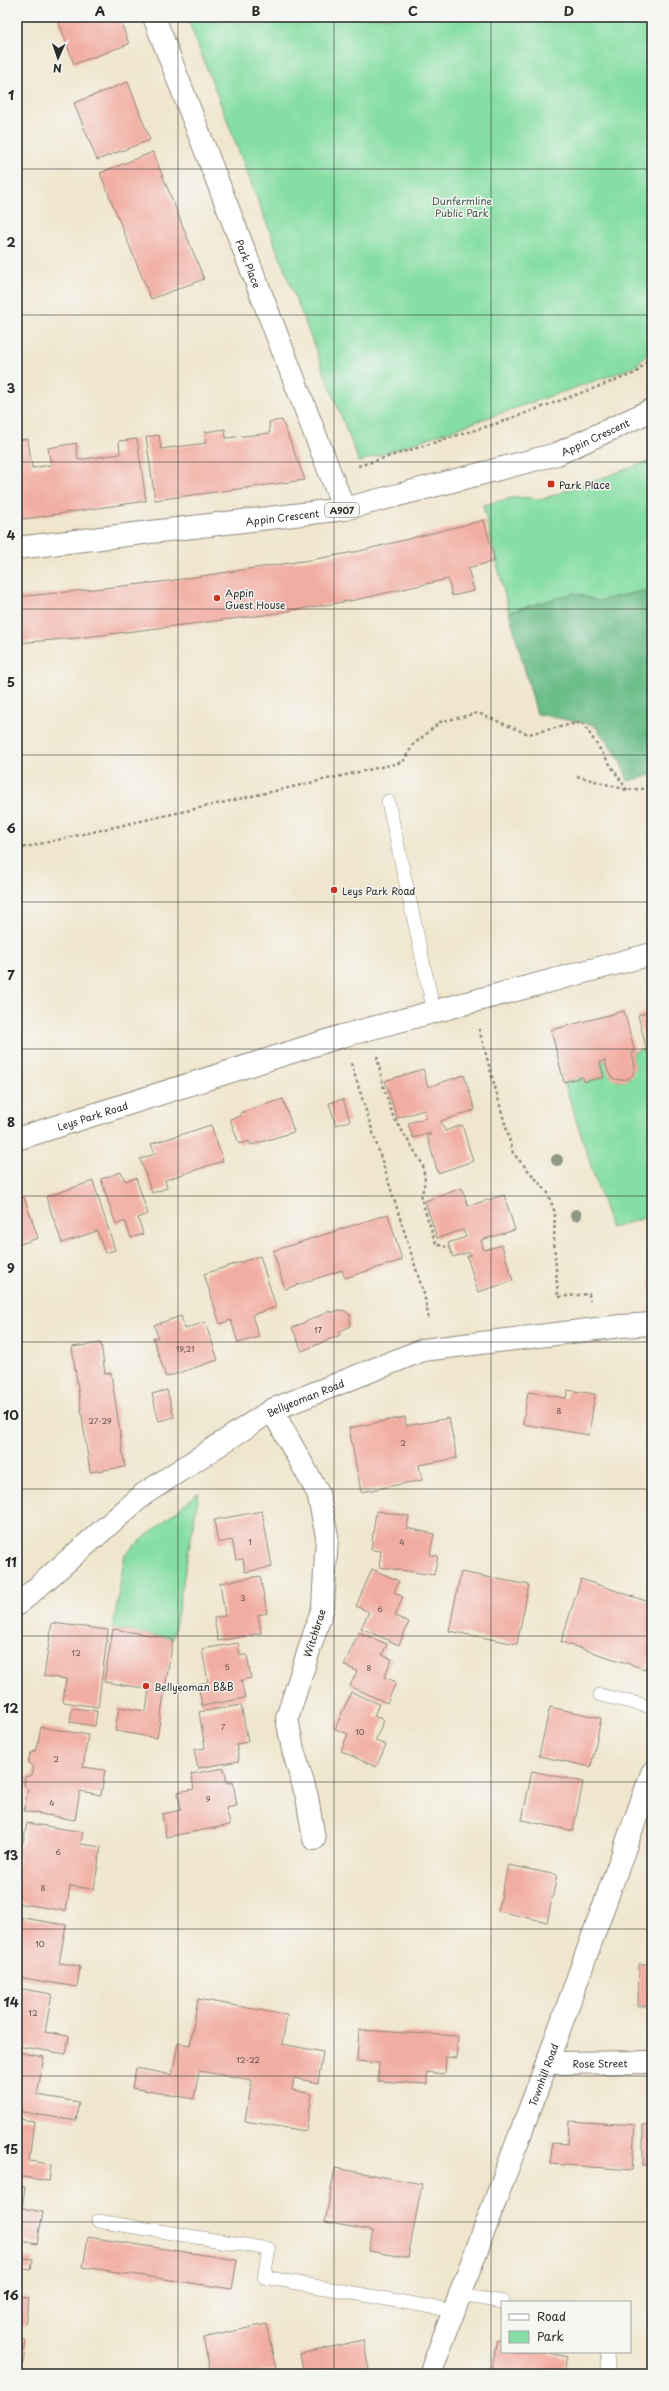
<svg xmlns="http://www.w3.org/2000/svg" width="669" height="2391" font-family="'Playpen Sans',sans-serif">
<style>
.green{fill:#85dea3;stroke:#588467}
.forest{fill:#6cbd89;stroke:#4c745a}
.building{fill:#f2ada2}
.lines{fill:none;stroke-linecap:round;stroke-linejoin:round}
.lane-casing{stroke:#8e887c;stroke-width:14}
.street-casing{stroke:#8e887c;stroke-width:24}
.secondary-casing{stroke:#8e887c;stroke-width:24}
.primary-casing{stroke:#8e887c;stroke-width:24}
.path{stroke:#8e887c;stroke-width:2.5;stroke-dasharray:3 3;stroke-linecap:butt}
.lane{stroke:#fff;stroke-width:13}
.street{stroke:#fff;stroke-width:22}
.secondary{stroke:#fff;stroke-width:22}
.primary{stroke:#fff;stroke-width:22}
.tree{fill:#909884}
.grid{fill:none;stroke:#2b2b2b;stroke-width:1;stroke-opacity:0.55}
.poi-dot{fill:#c8321e;stroke:#f6f6f2;stroke-width:1.5}
.labels{text-anchor:middle;dominant-baseline:central;stroke-width:3;stroke-linejoin:round;paint-order:stroke}
.number-label{font-size:8px;fill:#5d4c49}
.shield{fill:#f6f6f2;stroke:#686867;stroke-width:1}
.shield-label{font-size:9px;font-weight:bold;fill:#2b2b2b}
.park-label{font-size:10px;fill:#425849;stroke:#f6f6f2}
.street-label{font-size:10px;fill:#2b2b2b;stroke:#f6f6f2}
.poi-label{font-size:10px;fill:#2b2b2b;stroke:#f6f6f2;text-anchor:start}
.neatline{fill:none;stroke:#2b2b2b;stroke-width:1.5}
.grid-label{font-size:13px;text-anchor:middle;font-weight:bold;fill:#2b2b2b}
</style>
<rect width="100%" height="100%" fill="#f6f6f2"/>
<filter id="ink" filterUnits="userSpaceOnUse"><feTurbulence type="fractalNoise" baseFrequency=".025" numOctaves="2"/><feDisplacementMap in="SourceGraphic" scale="8" xChannelSelector="R" yChannelSelector="G"/><feConvolveMatrix kernelMatrix="1 2 1 2 8 2 1 2 1" color-interpolation-filters="sRGB"/></filter>
<filter id="wash" filterUnits="userSpaceOnUse"><feTurbulence type="fractalNoise" baseFrequency=".012" numOctaves="4" result="noise"/><feDisplacementMap in="SourceGraphic" scale="16" xChannelSelector="R" yChannelSelector="G"/><feGaussianBlur stdDeviation="0.9" result="paint"/><feColorMatrix in="noise" values="0 0 0 0 0 0 0 0 0 0 0 0 0 0 0 0 0 1.4 0 .05"/><feComposite in="paint" operator="in"/></filter>
<g filter="url(#wash)">
<rect width="100%" height="100%" fill="#f0e6cd"/>
<path class="green" d="M187,17H652V347L635,367L359,462Z
M652,460V589L598,601L575,593L509,612L483,505L516,497L543,499Z
M643,1049L644,1053L652,1050V1234L647,1217L611,1228L564,1082L583,1077L584,1082L604,1077L600,1062L605,1060C613,1092 640,1086 632,1053Z
M199,1492L173,1639L113,1629L125,1554Z"/>
<path class="forest" d="M652,589V775L628,781L619,758L594,725L537,714L509,612L575,593L598,601Z"/>
<g id="blocks">
<path class="building" d="M57,17H119L129,44L74,64Z
M128,82L150,140L97,160L74,103Z
M153,152L204,279L151,299L100,173Z
M17,371L21,392L17,393Z
M282,420L305,480L155,500L146,437L159,435L161,449L206,443L205,432L225,429L226,438L270,433L269,422Z
M28,439L32,468L51,465L48,448L76,443L78,460L120,454L119,441L137,439L146,501L17,520V440Z
M484,520L495,561L468,568L474,591L452,596L448,579L355,600L264,615L77,638L17,643V597L161,582L316,559L360,551Z
M624,1011L635,1052L632,1053L635,1066L633,1075L627,1079L619,1080L612,1078L608,1072L605,1060L600,1062L604,1077L584,1082L583,1077L564,1082L551,1030Z
M652,1011V1050L647,1051L638,1015Z
M423,1069L428,1087L464,1075L475,1110L441,1121L445,1131L462,1125L473,1161L438,1173L427,1136L431,1135L430,1133L413,1138L408,1123L426,1118L424,1110L397,1118L385,1081Z
M283,1099L294,1132L251,1145L249,1141L239,1144L230,1119L241,1116L240,1113Z
M343,1099L350,1121L336,1125L329,1103Z
M211,1125L223,1161L165,1180L167,1188L152,1193L140,1159L155,1154L151,1144Z
M121,1172L125,1181L136,1178L148,1214L138,1218L143,1234L131,1238L125,1221L116,1225L101,1179Z
M93,1181L115,1250L105,1253L97,1231L62,1243L46,1197Z
M462,1188L468,1206L504,1195L515,1230L481,1240L484,1250L502,1245L513,1281L478,1292L467,1256L471,1255L470,1252L453,1257L448,1243L466,1237L463,1230L437,1238L425,1201Z
M24,1197L38,1238L17,1245V1200Z
M388,1214L402,1260L345,1278L342,1270L285,1289L273,1251Z
M652,1255V1292H651L648,1256Z
M260,1256L276,1307L252,1315L259,1337L238,1343L231,1320L220,1324L204,1274Z
M339,1310L345,1311L350,1315V1326L339,1332L340,1335L302,1351L292,1328L330,1311L331,1313Z
M181,1316L185,1329L205,1322L218,1360L166,1377L153,1338L158,1337L154,1325Z
M101,1343L105,1374L111,1373L125,1467L90,1472L72,1347Z
M167,1390L174,1417L159,1421L152,1394Z
M568,1390L595,1394L589,1435L523,1424L528,1392L566,1398Z
M405,1417L406,1426L449,1418L457,1458L419,1465L422,1480L361,1492L349,1428Z
M262,1511L272,1567L245,1572L243,1559L236,1560L232,1540L218,1543L214,1520Z
M376,1511L409,1516L407,1528L434,1534L430,1555L438,1556L434,1575L379,1567L381,1551L371,1550Z
M372,1569L399,1581L394,1592L403,1597L395,1616L409,1622L399,1645L361,1628L369,1612L356,1606Z
M461,1572L529,1585L517,1644L449,1631Z
M260,1576L267,1613L258,1615L261,1633L218,1641L214,1618L225,1616L220,1583Z
M581,1579L652,1603V1648L645,1669L561,1642Z
M52,1623L108,1630L98,1707L63,1702L66,1679L44,1676Z
M113,1629L173,1639L157,1738L115,1731L119,1707L146,1711L149,1689L104,1682Z
M359,1632L387,1644L382,1655L392,1659L384,1677L396,1682L387,1703L350,1686L357,1671L344,1665Z
M238,1643L240,1655H247L251,1678L241,1680L245,1698L202,1706L198,1684L208,1682L202,1649Z
M351,1692L379,1704L374,1716L384,1720L375,1741L386,1745L376,1767L341,1751L348,1734L335,1729Z
M241,1705L248,1742L236,1744L239,1761L198,1768L194,1750L205,1748L199,1712Z
M550,1707L601,1718L591,1767L539,1756Z
M72,1708L97,1711L95,1726L70,1722Z
M41,1727L88,1735L83,1767L105,1770L101,1795L80,1791L75,1820L24,1811L28,1789L24,1785L25,1777L32,1775L34,1767L28,1763L30,1754L37,1749Z
M224,1768L227,1783L233,1782L237,1806L226,1808L230,1825L166,1837L162,1814L181,1810L178,1792L194,1789L191,1774Z
M532,1771L583,1782L573,1831L522,1820Z
M27,1823L83,1832L81,1844L101,1847L94,1889L70,1886L66,1911L17,1903V1870L19,1860L17,1857V1848L23,1843Z
M508,1865L557,1875L547,1922L498,1911Z
M17,1917L66,1925L59,1963L80,1966L77,1987L17,1977Z
M639,1964H652V2006H638Z
M17,1988L52,1994L45,2032L69,2036L66,2054L17,2046Z
M198,1999L287,2015L282,2044L323,2052L318,2083L294,2078L292,2090L312,2094L306,2131L245,2121L252,2080L199,2071L194,2099L132,2088L136,2068L172,2075L178,2043L190,2045Z
M359,2030L458,2036L456,2058L446,2057L445,2074L427,2072V2084L378,2081L379,2063L357,2061Z
M17,2052L44,2057L37,2095L79,2102L76,2121L17,2111Z
M17,2119L34,2121L29,2161L51,2164L49,2181L17,2176Z
M569,2121L635,2125L632,2170L551,2164L552,2143L568,2144Z
M643,2125H652V2165H643Z
M335,2168L422,2184L408,2258L369,2251L373,2231L325,2222Z
M17,2186L25,2187L22,2208L43,2212L37,2244L17,2240Z
M88,2237L237,2260L232,2289L83,2267Z
M17,2251L19,2252L18,2257L33,2259L31,2270L17,2268Z
M17,2297L29,2298L25,2325L17,2324Z
M266,2324L276,2369L253,2374H211L203,2338Z
M17,2339L26,2340L23,2364L17,2363Z
M363,2340L370,2374H304L300,2354Z
M498,2340L502,2341V2352H546L567,2357L563,2374H490Z"/>
</g>
</g>
<g filter="url(#ink)">
<use href="#blocks" fill-opacity="0" stroke="#8e887c" stroke-width="1"/>
<g class="lines">
<g class="lane-casing">
<path id="lane" d="M388,801L434,1012
M600,1695L652,1707
M98,2221L269,2249L264,2277L454,2311
M460,2295L503,2302
M607,2352L608,2374"/>
</g>
<g class="street-casing">
<g id="street">
<path id="s1" d="M154,17L344,509"/>
<path id="s2" d="M17,1139L342,1036L652,954"/>
<path d="M272,1410L318,1493L327,1536L323,1607L287,1718L293,1750L307,1797L314,1839"/>
<path id="s3" d="M17,1605L144,1494L272,1410L423,1350L621,1326L652,1324"/>
<path id="s4" d="M547,2063L652,2062"/>
</g>
</g>
<g class="secondary-casing">
<g id="secondary">
<path id="s5" d="M430,2374L547,2063L652,1773"/>
</g>
</g>
<g class="primary-casing">
<g id="primary">
<path id="s6" d="M17,548L344,509L557,454L652,410"/>
</g>
</g>
<path class="path" d="M358,466L498,423L636,373L652,355
M577,776L627,790L652,788
M17,849L403,762L413,745L440,722L478,713L528,734L582,722L627,790
M479,1029L513,1153L548,1193L555,1213L554,1241L558,1297L589,1294L590,1301
M377,1056L383,1085L393,1116L423,1165L425,1181L421,1198L436,1244L446,1247
M351,1063L424,1294L429,1320"/>
<use href="#lane" class="lane"/>
<use href="#street" class="street"/>
<use href="#secondary" class="secondary"/>
<use href="#primary" class="primary"/>
</g>
<g class="tree">
<circle cx="557" cy="1160" r="6"/>
<circle cx="576" cy="1215" r="6"/>
</g>
</g>
<path class="grid" d="M178,17V2374M334,17V2374M491,17V2374M17,169H652M17,315H652M17,462H652M17,609H652M17,755H652M17,902H652M17,1049H652M17,1196H652M17,1342H652M17,1489H652M17,1636H652M17,1782H652M17,1929H652M17,2076H652M17,2222H652"/>
<g class="poi-dot">
<rect x="547" y="480" width="8" height="8" rx="2"/>
<circle cx="217" cy="598" r="4"/>
<circle cx="334" cy="890" r="4"/>
<circle cx="146" cy="1686" r="4"/>
</g>
<g class="labels">
<g class="number-label">
<text x="318" y="1330">17</text>
<text x="185" y="1349">19,21</text>
<text x="559" y="1411">8</text>
<text x="100" y="1421">27-29</text>
<text x="403" y="1443">2</text>
<text x="250" y="1542">1</text>
<text x="402" y="1542">4</text>
<text x="243" y="1598">3</text>
<text x="380" y="1609">6</text>
<text x="76" y="1653">12</text>
<text x="227" y="1667">5</text>
<text x="369" y="1668">8</text>
<text x="223" y="1727">7</text>
<text x="360" y="1732">10</text>
<text x="56" y="1759">2</text>
<text x="208" y="1799">9</text>
<text x="52" y="1803">4</text>
<text x="58" y="1852">6</text>
<text x="43" y="1888">8</text>
<text x="40" y="1944">10</text>
<text x="33" y="2013">12</text>
<text x="248" y="2060">12-22</text>
</g>
<rect class="shield" x="325" y="503" width="34" height="14" rx="3"/>
<g class="shield-label">
<text x="342" y="510">A907</text>
</g>
<g class="park-label">
<text x="462" y="200">Dunfermline<tspan x="462" dy="12">Public Park</tspan></text>
</g>
<g class="street-label">
<text stroke="none"><textPath href="#s1" startOffset="264">Park Place</textPath></text>
<text stroke="none"><textPath href="#s6" startOffset="591">Appin Crescent</textPath></text>
<text stroke="none"><textPath href="#s6" startOffset="267">Appin Crescent</textPath></text>
<text stroke="none"><textPath href="#s2" startOffset="79">Leys Park Road</textPath></text>
<text stroke="none"><textPath href="#s3" startOffset="357">Bellyeoman Road</textPath></text>
<text transform="translate(314 1633) rotate(-72)">Witchbrae</text>
<text stroke="none"><textPath href="#s4" startOffset="53">Rose Street</textPath></text>
<text stroke="none"><textPath href="#s5" startOffset="320">Townhill Road</textPath></text>
</g>
<g class="poi-label">
<text x="559" y="484">Park Place</text>
<text x="225" y="592">Appin<tspan x="225" dy="12">Guest House</tspan></text>
<text x="342" y="890">Leys Park Road</text>
<text x="154" y="1686">Bellyeoman B&amp;B</text>
</g>
</g>
<rect width="669" height="2391" fill="none" stroke="#f6f6f2" stroke-width="44"/>
<rect x="501" y="2301" width="130" height="52" fill="#f6f6f2" stroke="#a5a5a2"/>
<rect x="509" y="2314" width="20" height="6" fill="#ffffff" stroke="#a5a5a2"/>
<text x="537" y="2321" font-size="12" fill="#2b2b2b">Road</text>
<rect x="509" y="2331" width="20" height="12" fill="#85dea3" stroke="#a5a5a2"/>
<text x="537" y="2341" font-size="12" fill="#2b2b2b">Park</text>
<g transform="translate(58 58) rotate(183)" stroke="#f6f6f2" stroke-width="3" paint-order="stroke">
<path d="M0-3L7 15L0 10L-7 15Z" fill="#2b2b2b"/>
<text y="-6" font-size="11" font-weight="bold" text-anchor="middle" fill="#2b2b2b">N</text>
</g>
<rect x="22" y="22" width="625" height="2347" class="neatline"/>
<g class="grid-label">
<text x="100" y="16">A</text>
<text x="256" y="16">B</text>
<text x="413" y="16">C</text>
<text x="569" y="16">D</text>
<text x="11" y="100">1</text>
<text x="11" y="247">2</text>
<text x="11" y="393">3</text>
<text x="11" y="540">4</text>
<text x="11" y="687">5</text>
<text x="11" y="833">6</text>
<text x="11" y="980">7</text>
<text x="11" y="1127">8</text>
<text x="11" y="1273">9</text>
<text x="11" y="1420">10</text>
<text x="11" y="1567">11</text>
<text x="11" y="1713">12</text>
<text x="11" y="1860">13</text>
<text x="11" y="2007">14</text>
<text x="11" y="2154">15</text>
<text x="11" y="2300">16</text>
</g>
</svg>
